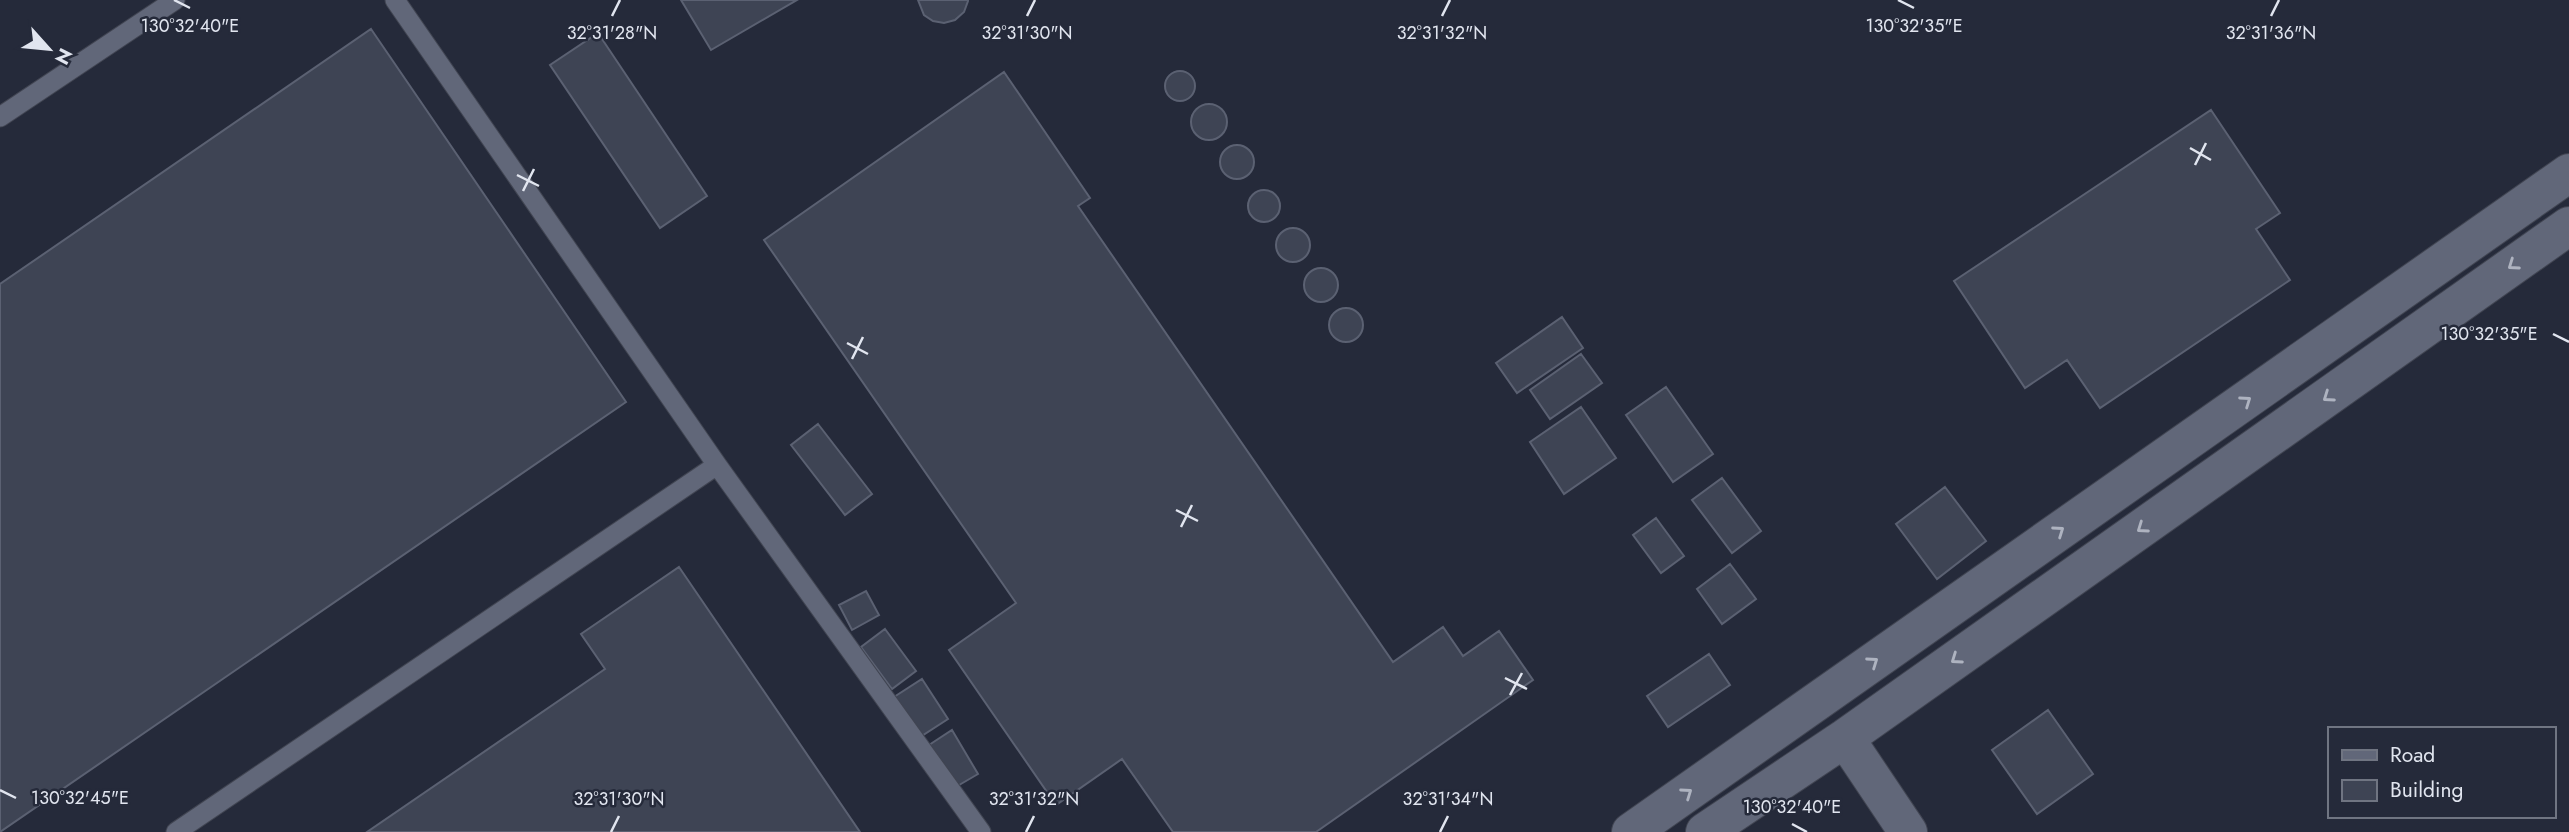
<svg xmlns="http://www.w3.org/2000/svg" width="2569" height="832" font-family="Jost,sans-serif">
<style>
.building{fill:#3e4454;stroke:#5b6172;stroke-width:2}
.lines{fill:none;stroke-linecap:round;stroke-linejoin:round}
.service-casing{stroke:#414552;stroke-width:21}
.tertiary-casing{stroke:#414552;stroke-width:40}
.service{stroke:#616779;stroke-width:19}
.tertiary{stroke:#616779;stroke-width:38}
.oneway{stroke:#aeb3c0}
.ticks{fill:none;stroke:#e1e5ef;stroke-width:2.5}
.ticks-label{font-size:18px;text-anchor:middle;fill:#e1e5ef;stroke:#252a3a;stroke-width:5;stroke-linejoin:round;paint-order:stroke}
</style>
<rect width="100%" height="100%" fill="#252a3a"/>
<path class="building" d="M681,0H797L711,50Z
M918,0H968V1L964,12L955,20L944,23L933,21L924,15Z
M371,29L626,402L0,832V284Z
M598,33L707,196L660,228L550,65Z
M1165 86a15 15 0 1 1 30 0a15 15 0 1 1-30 0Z
M1004,72L1090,198L1078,206L1393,662L1443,627L1463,656L1499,631L1533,680L1316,832H1173L1122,759L1056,805L949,650L1016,603L764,240Z
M1191 122a18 18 0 1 1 36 0a18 18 0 1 1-36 0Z
M2211,110L2280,213L2256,229L2290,280L2100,408L2067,360L2025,388L1954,281Z
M1220 162a17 17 0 1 1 34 0a17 17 0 1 1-34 0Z
M1248 206a16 16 0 1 1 32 0a16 16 0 1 1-32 0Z
M1276 245a17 17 0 1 1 34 0a17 17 0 1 1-34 0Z
M1304 285a17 17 0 1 1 34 0a17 17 0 1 1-34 0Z
M1329 325a17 17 0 1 1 34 0a17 17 0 1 1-34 0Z
M1562,317L1583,348L1517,393L1496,363Z
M1581,354L1602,383L1550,419L1530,390Z
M1666,387L1713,454L1673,482L1626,415Z
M1581,407L1616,458L1564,494L1530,442Z
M818,424L872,494L845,515L791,445Z
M1722,478L1761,531L1732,553L1692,500Z
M1945,487L1986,541L1937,579L1896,524Z
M1656,518L1684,556L1661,573L1633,535Z
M1730,564L1756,599L1722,624L1697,589Z
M679,567L860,832H367L605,669L581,634Z
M866,591L879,615L852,630L839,605Z
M885,629L916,671L892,689L861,647Z
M1709,654L1730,685L1668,727L1647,696Z
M922,679L948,719L920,737L894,697Z
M2048,710L2093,774L2037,814L1992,750Z
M952,730L978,774L954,788L929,745Z"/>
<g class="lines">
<g class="service-casing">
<path id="service" d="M395,0L717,465L981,832
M0,117L175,0
M176,832L717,465"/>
</g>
<g class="tertiary-casing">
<path id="tertiary" d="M1845,738L1908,832
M1631,832L2569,173
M1705,832L1845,738L2569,226"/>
</g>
<use href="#service" class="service"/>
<use href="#tertiary" class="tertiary"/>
</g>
<defs><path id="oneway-chevron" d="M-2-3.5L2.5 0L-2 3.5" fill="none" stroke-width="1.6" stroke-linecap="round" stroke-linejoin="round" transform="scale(1.75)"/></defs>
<g class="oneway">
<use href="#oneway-chevron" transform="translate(2513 265) rotate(145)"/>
<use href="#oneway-chevron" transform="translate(2328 397) rotate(145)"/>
<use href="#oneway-chevron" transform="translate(2246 401) rotate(-35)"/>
<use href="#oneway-chevron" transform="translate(2142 528) rotate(145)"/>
<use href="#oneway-chevron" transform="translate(2059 531) rotate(-35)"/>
<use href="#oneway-chevron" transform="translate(1956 659) rotate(145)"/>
<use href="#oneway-chevron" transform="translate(1873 662) rotate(-35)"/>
<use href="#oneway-chevron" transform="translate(1687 793) rotate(-35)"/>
</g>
<path class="ticks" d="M174,0L190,8M1898,0L1914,8M612,16L620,0M1027,16L1035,0M1442,16L1450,0M2271,16L2279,0M2190,148L2211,160M2195,165L2206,143M517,175L539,186M523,191L534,169M2553,334L2569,342M847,343L868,354M852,359L863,337M1176,510L1198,521M1181,527L1192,505M1505,678L1527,689M1510,695L1522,673M0,790L16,798M1792,824L1807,832M611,832L619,816M1026,832L1034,816M1440,832L1448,816"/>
<g class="ticks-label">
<text x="190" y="32">130°32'40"E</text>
<text x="1914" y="32">130°32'35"E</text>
<text x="612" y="39">32°31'28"N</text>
<text x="1027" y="39">32°31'30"N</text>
<text x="1442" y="39">32°31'32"N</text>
<text x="2271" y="39">32°31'36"N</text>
<text x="2489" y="340">130°32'35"E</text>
<text x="80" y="804">130°32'45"E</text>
<text x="619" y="805">32°31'30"N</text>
<text x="1034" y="805">32°31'32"N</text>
<text x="1448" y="805">32°31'34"N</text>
<text x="1792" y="813">130°32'40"E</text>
</g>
<rect x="2328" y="727" width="228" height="91" fill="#252a3a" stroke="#707582" stroke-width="2"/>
<rect x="2342" y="750" width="35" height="10" fill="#616779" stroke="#707582" stroke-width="2"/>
<text x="2390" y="762" font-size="21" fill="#e1e5ef">Road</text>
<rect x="2342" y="780" width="35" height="21" fill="#3e4454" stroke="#707582" stroke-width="2"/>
<text x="2390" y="797" font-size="21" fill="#e1e5ef">Building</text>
<g transform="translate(49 49) rotate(117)" stroke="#252a3a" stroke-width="5" paint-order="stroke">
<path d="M0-5L12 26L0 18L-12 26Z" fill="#e1e5ef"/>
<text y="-10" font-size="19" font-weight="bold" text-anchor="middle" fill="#e1e5ef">N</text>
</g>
</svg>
